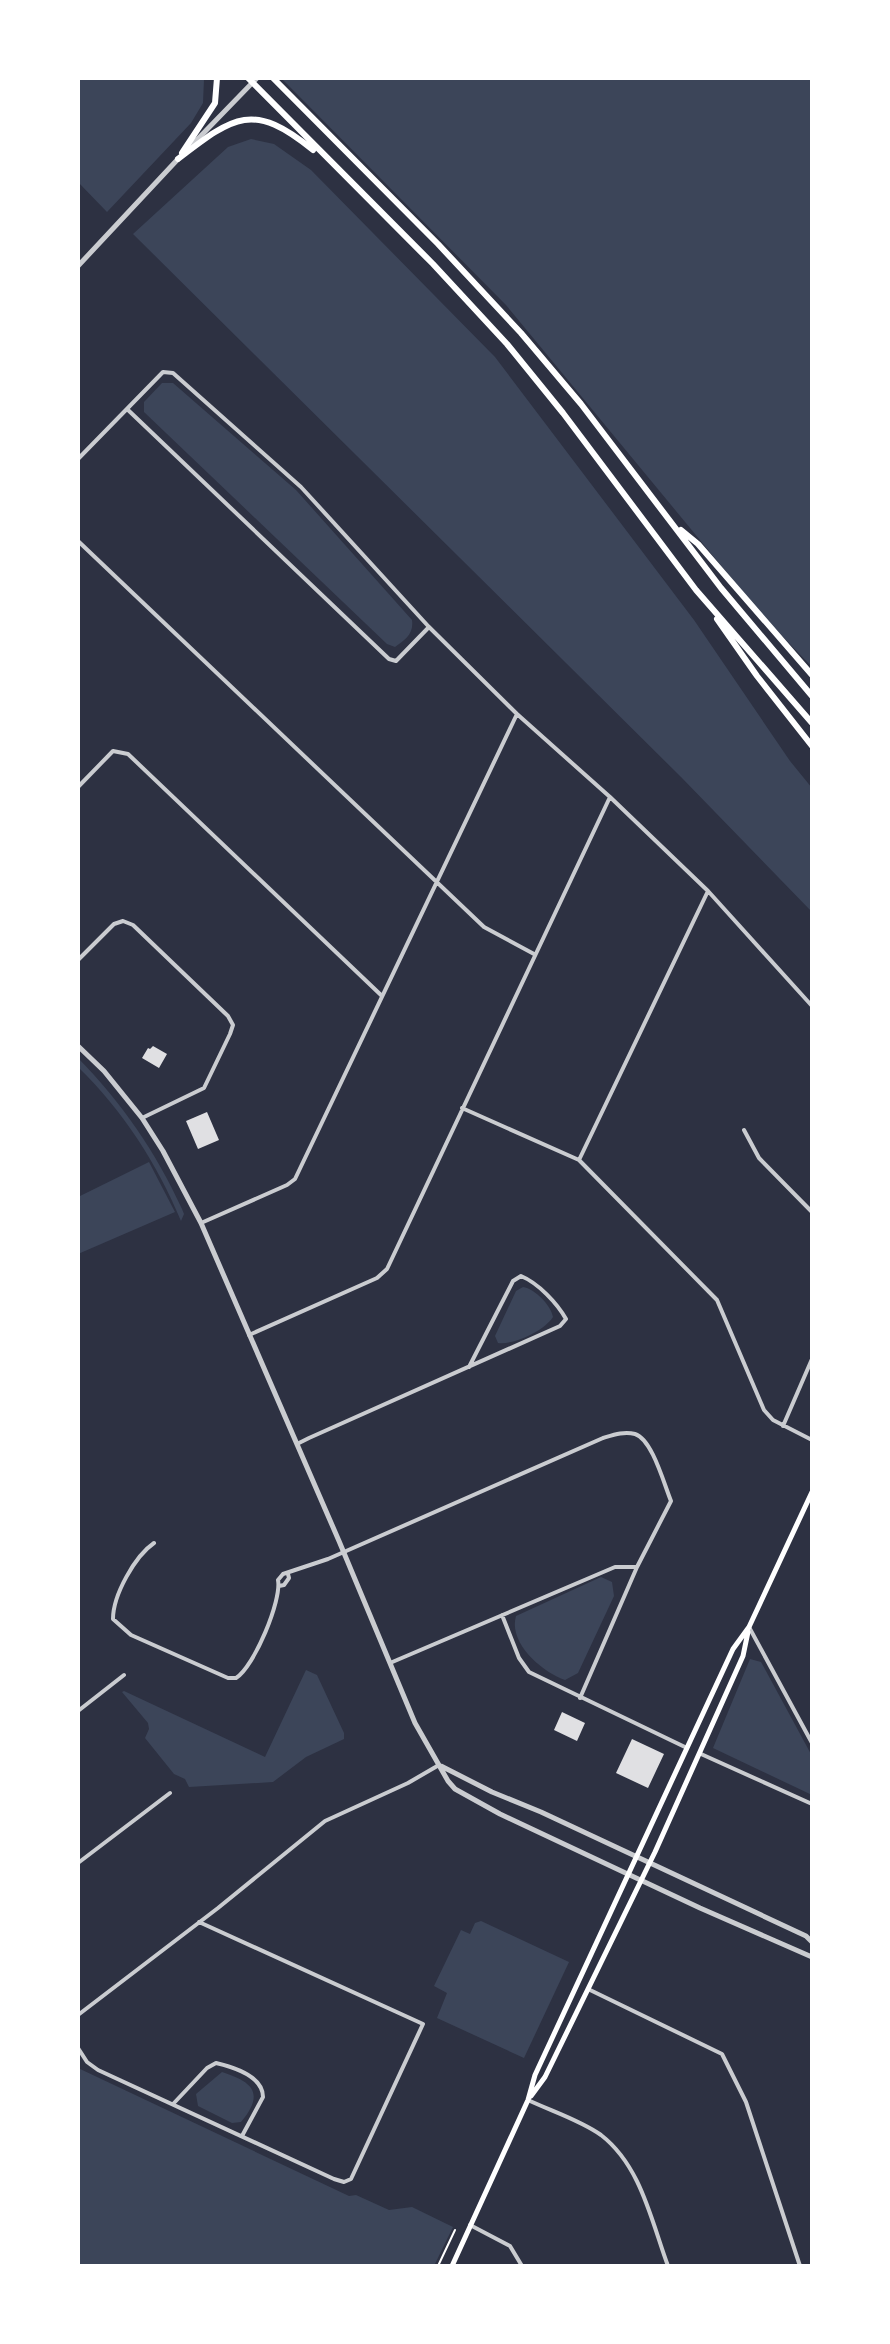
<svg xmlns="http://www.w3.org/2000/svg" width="890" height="2344" font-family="'Fira Sans Condensed',sans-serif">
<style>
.green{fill:#3c4559}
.building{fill:#e0e0e3}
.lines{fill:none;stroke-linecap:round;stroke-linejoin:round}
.path{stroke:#fff;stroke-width:2}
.minor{stroke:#caccd0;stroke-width:4}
.tertiary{stroke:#caccd0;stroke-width:5}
.secondary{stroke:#fff;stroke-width:5}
.primary{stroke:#fff;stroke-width:6}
</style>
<rect width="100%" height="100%" fill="#2d3142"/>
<path class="green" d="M78,78L204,79L203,103L191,123L107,212L78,182Z
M281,78H812V667L761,614L506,305Z
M251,139L274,144L311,170L495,357L694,620L790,761L812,788V912L681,777L133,234L228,147Z
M162,383H173L296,490L412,620C414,634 405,640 395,647L387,644L144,412V402Z
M78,1058C122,1103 156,1152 182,1209L184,1214L181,1221C157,1163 123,1111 78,1067Z
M149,1162L175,1212L78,1254V1197Z
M523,1287C535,1289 551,1305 553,1317C544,1331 514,1345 498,1343L495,1336L516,1291Z
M601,1577L612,1582L614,1596L578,1673L565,1680C542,1672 508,1643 516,1616Z
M750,1659L761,1662L812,1756V1795L713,1748Z
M306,1670L317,1675L344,1733V1739L306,1757L273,1782L189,1787L185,1779L174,1774L145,1738L149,1729L148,1723L122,1692L124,1691L265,1757Z
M481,1921L569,1962L524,2058L437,2018L447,1993L434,1986L461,1930L470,1934L475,1923Z
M78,2068L349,2196L356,2195L389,2210L412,2207L453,2227L434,2266H78Z
M222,2072C253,2082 265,2093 241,2122L232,2123L198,2106L196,2094Z"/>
<path class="building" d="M153,1046L167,1054L159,1068L142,1058L148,1048L150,1049Z
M207,1112L219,1140L198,1149L186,1121Z
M562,1712L585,1723L577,1741L554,1730Z
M632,1739L664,1754L648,1788L616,1773Z"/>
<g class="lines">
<path class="path" d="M438,2266L455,2230"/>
<path class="minor" d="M127,409L389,659L396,661L429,627
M78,459L163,372L173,373L301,487L429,627L517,714L610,797L708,891L812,1006
M78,541L484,927L534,954
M78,787L113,751L128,754L382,996
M78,960L114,924L123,921L133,925L228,1016L233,1025L230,1034L204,1088L142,1118
M462,1108L579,1160L717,1300L764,1410L773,1420L812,1440
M744,1130L759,1158L812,1212
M579,1160L708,891
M201,1223L287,1185L295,1179L517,714
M249,1335L377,1278L387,1269L610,797
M783,1426L812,1359
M297,1444L309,1438L560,1326L566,1319C557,1303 538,1283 521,1276L513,1281L469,1367
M154,1543C135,1556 113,1595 113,1619L131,1635L228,1678H236C254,1667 282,1600 278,1580L283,1574L328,1559L603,1438C613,1435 624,1431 635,1434C652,1439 664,1484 671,1501L637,1567L580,1698
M279,1586L284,1585L289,1578L288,1574
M502,1615L519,1658L529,1672L687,1748
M749,1627L812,1743
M390,1663L615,1567H636
M78,1711L124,1675
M701,1754L812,1804
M78,1863L170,1793
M588,1989L722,2054L746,2102L800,2266
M78,2015L218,1908L325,1821L408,1783L439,1765
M78,2048L87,2062L98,2070L334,2179L344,2182L351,2179L423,2024L199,1922
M528,2100C551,2111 580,2120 601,2135C641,2166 651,2220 668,2266
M174,2103L207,2068L216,2063C233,2067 263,2076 263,2097L242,2136
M470,2225L510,2246L522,2266"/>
<path class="tertiary" d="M191,146L257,78
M78,266L178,159
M78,1046L104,1071L142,1118L163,1151L201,1223L339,1541L415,1723L448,1781L455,1789L500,1814L700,1908L812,1957
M441,1766L492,1792L541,1812L806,1936L812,1942"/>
<path class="secondary" d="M531,2096L545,2077L655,1852L743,1656L748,1632
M452,2266L528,2100L535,2075L706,1707L733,1649L749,1627L812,1492"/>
<path class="primary" d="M248,78L433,264L507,344L563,413L696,590L812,723
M273,78L438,244L521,333L581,404L721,588L812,696
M182,153L215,103L217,78
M178,159C234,116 253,101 313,150
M681,530L698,544L812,675
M717,619L757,676L812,746"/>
</g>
<rect width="890" height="2344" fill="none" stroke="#ffffff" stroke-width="160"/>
</svg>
